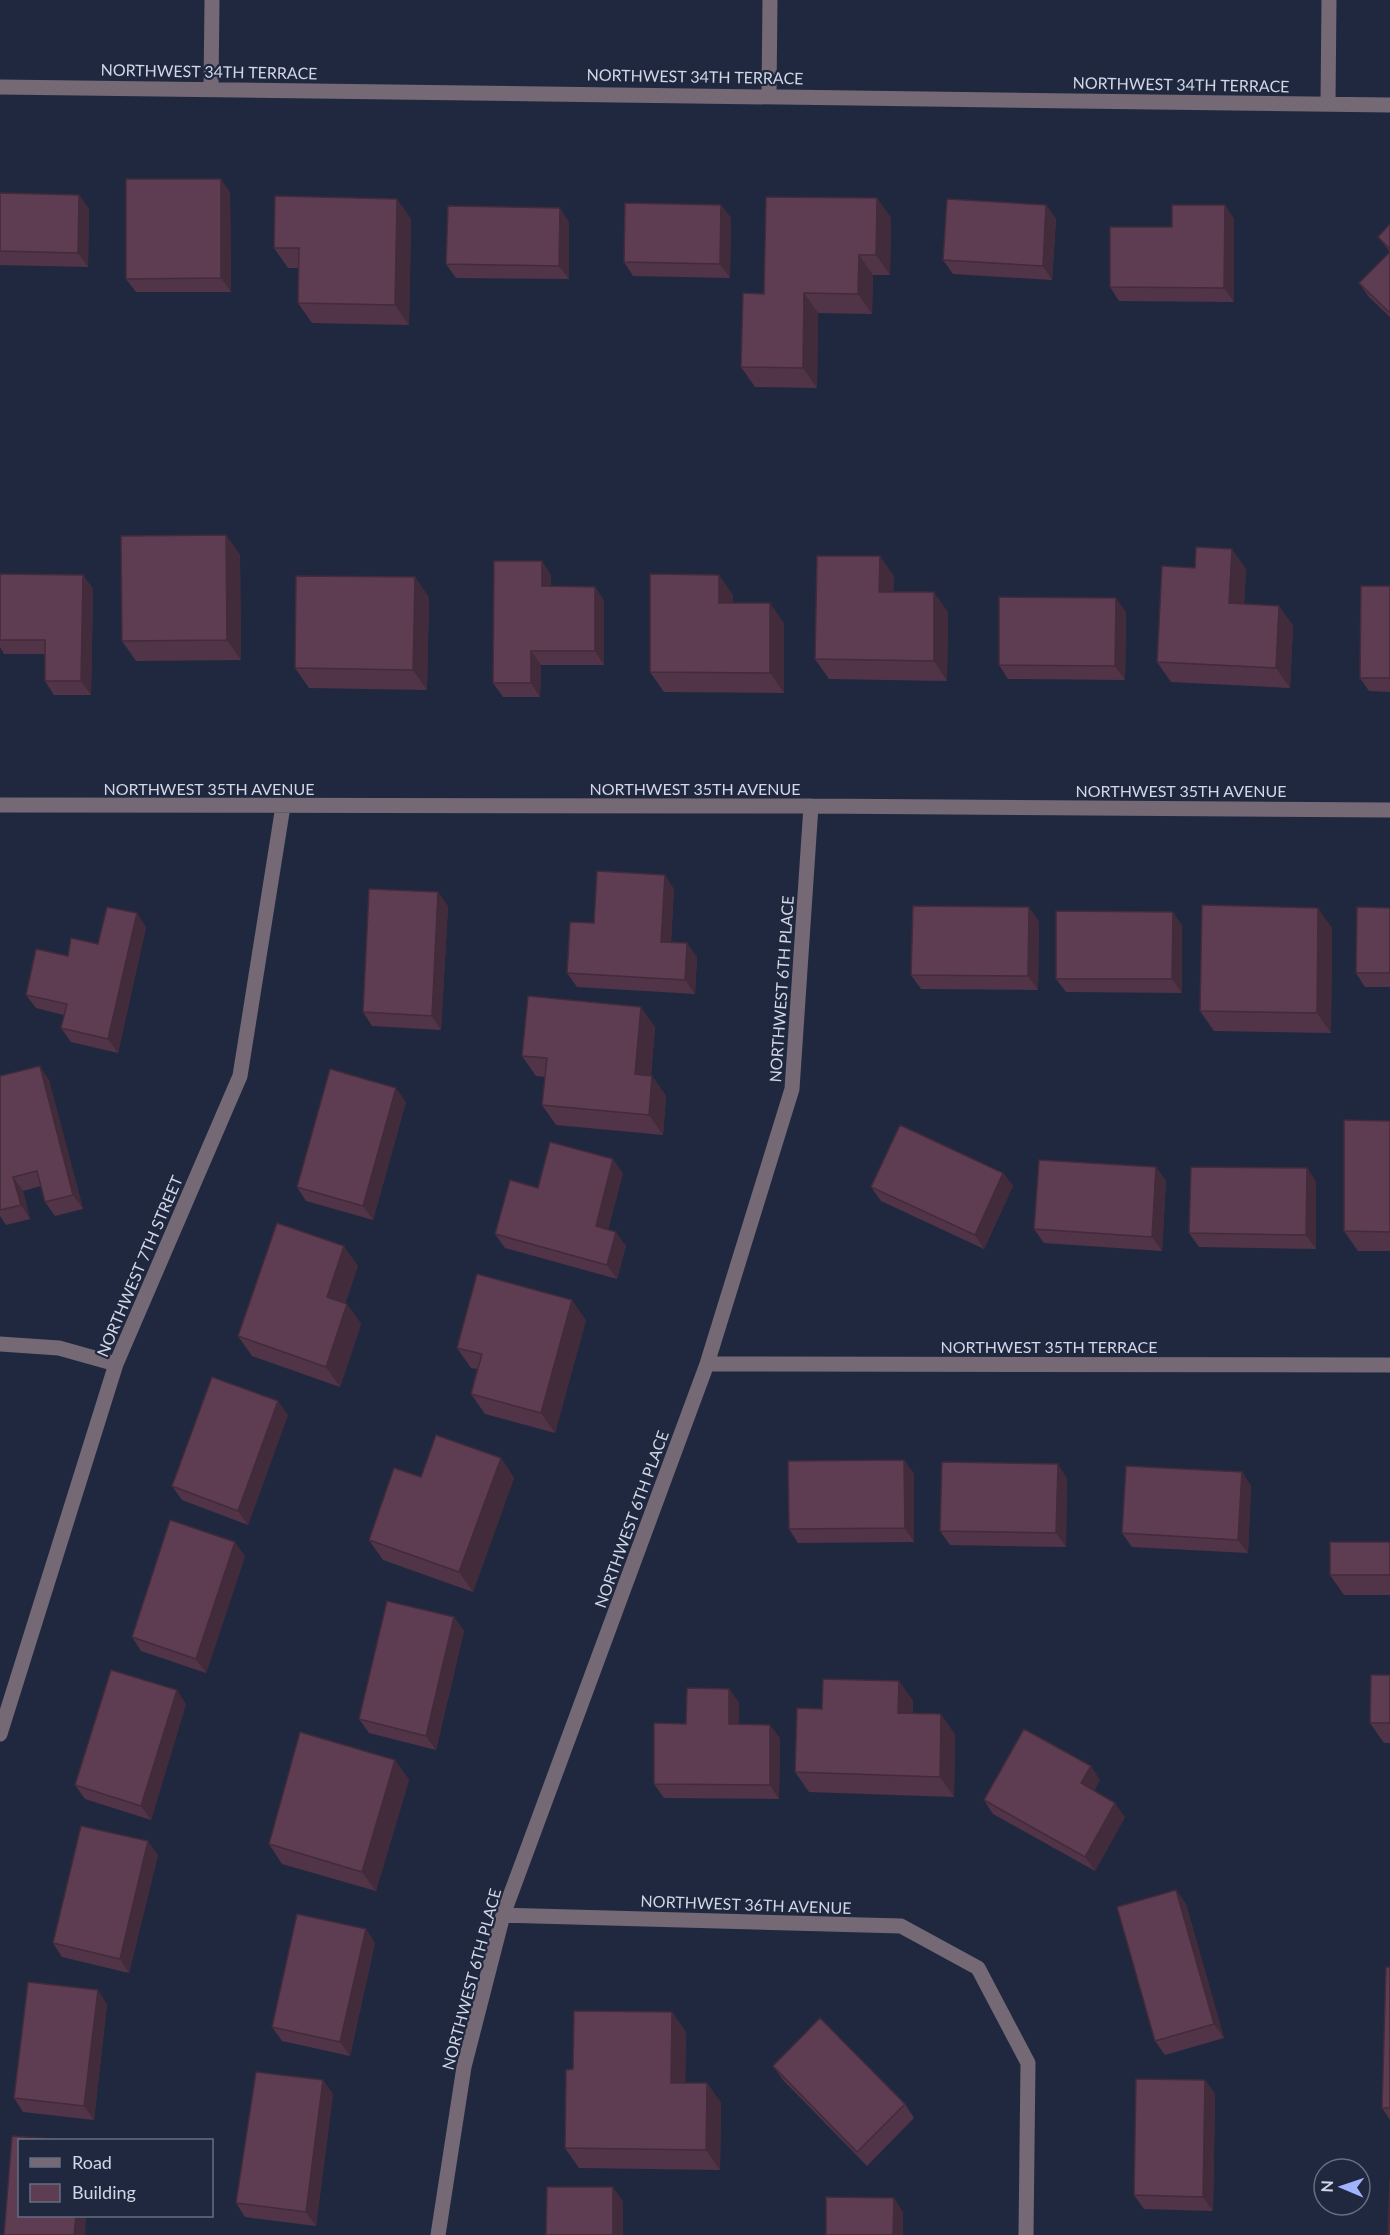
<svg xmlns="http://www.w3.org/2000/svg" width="1390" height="2235" font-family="Lato,sans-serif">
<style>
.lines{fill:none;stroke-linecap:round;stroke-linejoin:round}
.minor{stroke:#746974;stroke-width:15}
.wall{fill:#513447}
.shaded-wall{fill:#422b3a}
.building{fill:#5e3d53;stroke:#422b3a;stroke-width:1.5}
.labels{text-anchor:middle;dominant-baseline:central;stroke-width:4.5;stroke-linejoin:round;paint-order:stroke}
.street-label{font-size:16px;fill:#d0d7e6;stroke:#20283f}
</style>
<rect width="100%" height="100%" fill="#20283f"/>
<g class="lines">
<path class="minor" d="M0,87L1390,105
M211,89L212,0
M769,95L770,0
M1328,104L1329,0
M0,805L811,806L1390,810
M0,1344L59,1348L116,1364
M707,1364L1390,1365
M0,1734L116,1364L240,1076L283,806
M503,1915L901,1926L978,1968L1028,2063L1026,2235
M438,2235L464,2067L503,1915L707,1364L792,1089L811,806"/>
</g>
<path class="wall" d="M230,192L231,292H136L126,279Z
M0,193L79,195L89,209L88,267L0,265Z
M877,198L891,218L890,275H873L872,314L818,313L817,388L755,387L741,367L764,294Z
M397,199L411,219L409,325L312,323L298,303L299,268H288L274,248Z
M721,205L731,218L730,278L633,276L624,262Z
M1046,205L1056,219L1052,280L953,274L943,260Z
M1225,205L1234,219V302L1119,301L1110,287L1172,227Z
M569,222V279L456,278L446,264Z
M1390,224V317L1369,297L1359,283L1390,252L1378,237Z
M226,535L240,555L241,660L136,661L122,641Z
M1195,568L1246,569L1244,604L1279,606L1293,626L1290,688L1171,682L1157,662Z
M0,574L83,575L93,589L91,695H54L45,681V654H4L0,647Z
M551,575V587H595L604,601V665H541L540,697H503L493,683Z
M894,576L893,592L948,612L947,681L829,679L815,659Z
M1390,586V692L1369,691L1360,678Z
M733,595V603L784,623V693L664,692L650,672Z
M429,597L427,690L309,688L295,668Z
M1126,612L1125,680L1008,679L999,665Z
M674,889L671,942L697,957L695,994L577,987L567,973L594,923Z
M448,906L441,1030L372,1026L363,1012Z
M1390,908V987H1365L1356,973Z
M1173,912L1182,926V993L1066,992L1056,979Z
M1039,921L1038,990L921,989L911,975Z
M146,927L118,1053L71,1042L61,1028L64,1015L36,1008L26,995L68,956Z
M1332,928L1331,1033L1214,1031L1200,1011Z
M655,1027L651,1076H652L666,1096L663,1135L556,1125L542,1105L545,1077L536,1076L522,1056Z
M0,1076L49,1080L83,1209L55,1216L45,1202L41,1186L23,1191L30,1219L6,1225L0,1216Z
M406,1102L373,1220L306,1201L297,1187Z
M1390,1121V1251H1358L1344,1231Z
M1156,1167L1166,1181L1162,1251L1044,1243L1034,1229Z
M1307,1168L1316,1182V1249L1199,1247L1189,1233Z
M623,1173L608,1230L626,1246L617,1279L505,1248L495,1234L538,1188Z
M1003,1173L1013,1186L984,1249L881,1201L871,1187Z
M358,1266L345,1304H347L361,1324L340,1387L252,1356L238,1336Z
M586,1320L555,1433L485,1414L471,1394L477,1369L471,1368L457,1348Z
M288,1415L248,1525L182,1500L172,1486Z
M501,1458L514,1478L473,1592L383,1560L369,1540L421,1477Z
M904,1460L914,1474V1542L798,1543L789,1529Z
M1242,1472L1251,1486L1248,1553L1132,1547L1122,1533Z
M1067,1478L1066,1547L950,1545L940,1531Z
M1390,1542V1595H1344L1330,1575Z
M245,1556L206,1673L141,1651L132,1637Z
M454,1617L464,1631L436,1750L369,1733L359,1719Z
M1390,1675V1743H1384L1370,1723Z
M899,1681L913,1701V1714L955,1734L954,1797L809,1792L795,1772L822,1709Z
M729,1689L739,1703V1724L780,1738L779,1799L664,1798L654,1784L686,1724Z
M186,1704L151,1820L85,1799L75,1785Z
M395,1760L409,1780L376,1891L282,1864L269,1844Z
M1100,1780L1094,1791L1125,1817L1095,1871L993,1814L984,1800Z
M158,1855L129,1973L62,1957L53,1943Z
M1176,1890L1186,1904L1224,2038L1165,2055L1155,2041Z
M366,1929L375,1943L350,2056L282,2041L272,2027Z
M1390,1967V2120L1382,2108Z
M107,2004L94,2120L23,2112L14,2098Z
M672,2012L686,2032L685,2083H707L721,2103L720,2170L579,2168L565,2148L573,2069Z
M773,2066L905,2104L914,2118L867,2166L783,2080Z
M323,2080L333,2094L316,2226L245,2217L236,2203Z
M1205,2080L1215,2094L1213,2211L1144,2209L1134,2195Z"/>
<path class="shaded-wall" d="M221,179L230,192L231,292L221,278Z
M79,195L89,209L88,267L78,253Z
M877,198L891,218L890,275L876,255Z
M397,199L411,219L409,325L395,305Z
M721,205L731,218L730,278L720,264Z
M1046,205L1056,219L1052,280L1043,266Z
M1225,205L1234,219V302L1224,288Z
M560,208L569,222V279L559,266Z
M859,255L873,275L872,314L858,294Z
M804,293L818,313L817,388L803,368Z
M226,535L240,555L241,660L227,640Z
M1232,549L1246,569L1243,623L1229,603Z
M880,556L894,576L893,612L879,592Z
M542,561L551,575V600L542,586Z
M83,575L93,589L91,695L81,681Z
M719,575L733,595V623L719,603Z
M415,577L429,597L427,690L413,670Z
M595,587L604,601V665L595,651Z
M934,592L948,612L947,681L934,661Z
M1116,598L1126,612L1125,680L1115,666Z
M770,603L784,623V693L770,673Z
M1279,606L1293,626L1290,688L1276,668Z
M531,651L541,665L540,697L531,683Z
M665,875L674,889L670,955L661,942Z
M438,892L448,906L441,1030L432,1016Z
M1029,907L1039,921L1038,990L1028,976Z
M1318,908L1332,928L1331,1033L1317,1013Z
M1173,912L1182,926V993L1172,979Z
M137,913L146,927L118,1053L108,1039Z
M687,943L697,957L695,994L685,980Z
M641,1007L655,1027L649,1094L635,1074Z
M40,1066L49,1080L83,1209L73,1195Z
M652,1076L666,1096L663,1135L649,1115Z
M396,1088L406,1102L373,1220L363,1206Z
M613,1159L623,1173L605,1240L596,1226Z
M1156,1167L1166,1181L1162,1251L1152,1237Z
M1307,1168L1316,1182V1249L1306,1235Z
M1003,1173L1013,1186L984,1249L975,1235Z
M13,1177L23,1191L30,1219L21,1205Z
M616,1232L626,1246L617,1279L607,1265Z
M344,1246L358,1266L340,1317L327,1297Z
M572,1300L586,1320L555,1433L541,1413Z
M347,1304L361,1324L340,1387L326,1367Z
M278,1401L288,1415L248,1525L238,1511Z
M501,1458L514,1478L473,1592L459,1572Z
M904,1460L914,1474V1542L905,1528Z
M1058,1464L1067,1478L1066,1547L1056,1533Z
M1242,1472L1251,1486L1248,1553L1238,1540Z
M235,1542L245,1556L206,1673L196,1659Z
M454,1617L464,1631L436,1750L426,1736Z
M899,1681L913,1701L912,1733L898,1713Z
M729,1689L739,1703V1738L729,1724Z
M177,1690L186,1704L151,1820L141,1806Z
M941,1714L955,1734L954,1797L940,1777Z
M770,1725L780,1738L779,1799L770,1785Z
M395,1760L409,1780L376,1891L362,1872Z
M1091,1766L1100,1780L1090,1797L1081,1783Z
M1115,1803L1125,1817L1095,1871L1085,1857Z
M148,1841L158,1855L129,1973L120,1959Z
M1176,1890L1186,1904L1224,2038L1214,2024Z
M366,1929L375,1943L350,2056L340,2042Z
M98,1990L107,2004L94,2120L84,2106Z
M672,2012L686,2032L685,2103L671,2083Z
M323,2080L333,2094L316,2226L306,2212Z
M1205,2080L1215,2094L1213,2211L1203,2197Z
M707,2083L721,2103L720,2170L706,2150Z
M613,2187L623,2201V2235H613Z
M894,2198L903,2212V2235H893Z
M76,2216H86L85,2235H74Z"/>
<path class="building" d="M126,179H221V278L126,279Z
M0,193L79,195L78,253L0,251Z
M275,196L397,199L395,305L298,303L299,248H274Z
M766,197L877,198L876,255H859L858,294L804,293L803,368L741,367L743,293L764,294Z
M947,199L1046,205L1043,266L943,260Z
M625,203L721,205L720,264L624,262Z
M1172,205H1225L1224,288L1110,287V227H1172Z
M448,206L560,208L559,266L446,264Z
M1390,224V249L1378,237Z
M1390,252V313L1359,283Z
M226,535L227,640L122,641L121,536Z
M1196,547L1232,549L1229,603L1279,606L1276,668L1157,662L1162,566L1195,568Z
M817,556H880L879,592H934V661L815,659Z
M494,561H542V586L595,587V651H531V683H493Z
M0,574L83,575L81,681H45V640H0Z
M650,574L719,575V603H770V673L650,672Z
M296,576L415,577L413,670L295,668Z
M1361,586H1390V678H1360Z
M999,597L1116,598L1115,666L999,665Z
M597,871L665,875L661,942L687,943L685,980L567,973L570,922L594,923Z
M369,889L438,892L432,1016L363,1012Z
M1202,905L1318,908L1317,1013L1200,1011Z
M913,906L1029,907L1028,976L911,975Z
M107,907L137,913L108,1039L61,1028L67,1004L26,995L36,949L68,956L71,938L98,944Z
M1357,907L1390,908V973H1356Z
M1056,911L1173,912L1172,979H1056Z
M528,996L641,1007L635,1074L652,1076L649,1115L542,1105L547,1058L522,1056Z
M40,1066L73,1195L45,1202L37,1171L13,1177L21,1205L0,1210V1076Z
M330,1069L396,1088L363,1206L297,1187Z
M1344,1120L1390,1121V1232L1344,1231Z
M900,1125L1003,1173L975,1235L871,1187Z
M550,1142L613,1159L596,1226L616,1232L607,1265L495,1234L510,1180L538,1188Z
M1039,1160L1156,1167L1152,1237L1034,1229Z
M1191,1167L1307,1168L1306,1235L1189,1233Z
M277,1223L344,1246L327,1297L347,1304L326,1367L238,1336Z
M477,1274L572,1300L541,1413L471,1394L482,1354L457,1348Z
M212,1377L278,1401L238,1511L172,1486Z
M436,1435L501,1458L459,1572L369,1540L394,1468L421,1477Z
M904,1460L905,1528L789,1529L788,1461Z
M942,1462L1058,1464L1056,1533L940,1531Z
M1126,1466L1242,1472L1238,1540L1122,1533Z
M170,1520L235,1542L196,1659L132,1637Z
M1330,1542H1390V1575H1330Z
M387,1601L454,1617L426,1736L359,1719Z
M111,1670L177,1690L141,1806L75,1785Z
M1371,1675H1390V1723H1370Z
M823,1679L899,1681L898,1713L941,1714L940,1777L795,1772L797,1708L822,1709Z
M687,1688L729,1689V1724L770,1725V1785L654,1784V1723L686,1724Z
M1024,1729L1091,1766L1081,1783L1115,1803L1085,1857L984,1800Z
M300,1732L395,1760L362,1872L269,1844Z
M81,1826L148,1841L120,1959L53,1943Z
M1176,1890L1214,2024L1155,2041L1117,1907Z
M297,1914L366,1929L340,2042L272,2027Z
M1386,1967H1390V2108H1382Z
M28,1982L98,1990L84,2106L14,2098Z
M574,2011L672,2012L671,2083H707L706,2150L565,2148L566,2070L573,2069Z
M820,2018L905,2104L857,2152L773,2066Z
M256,2072L323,2080L306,2212L236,2203Z
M1136,2079L1205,2080L1203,2197L1134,2195Z
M12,2136L69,2140H20V2216H76L74,2235H4Z
M1390,2179V2235H1388Z
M547,2187H613V2235H546Z
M826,2197L894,2198L893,2235H826Z"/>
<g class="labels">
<g class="street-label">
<text transform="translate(209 71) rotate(1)">NORTHWEST 34TH TERRACE</text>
<text transform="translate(695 76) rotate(1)">NORTHWEST 34TH TERRACE</text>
<text transform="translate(1181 84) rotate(1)">NORTHWEST 34TH TERRACE</text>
<text x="209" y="788">NORTHWEST 35TH AVENUE</text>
<text x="695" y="788">NORTHWEST 35TH AVENUE</text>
<text x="1181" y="790">NORTHWEST 35TH AVENUE</text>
<text transform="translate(781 989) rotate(-86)">NORTHWEST 6TH PLACE</text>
<text transform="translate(139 1266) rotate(-67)">NORTHWEST 7TH STREET</text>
<text x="1049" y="1346">NORTHWEST 35TH TERRACE</text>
<text transform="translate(631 1519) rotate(-70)">NORTHWEST 6TH PLACE</text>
<text transform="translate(746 1904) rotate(2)">NORTHWEST 36TH AVENUE</text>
<text transform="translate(471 1979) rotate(-75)">NORTHWEST 6TH PLACE</text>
</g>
</g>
<rect x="18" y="2139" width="195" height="78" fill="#20283f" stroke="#666e82" stroke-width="1.5"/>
<rect x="30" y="2158" width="30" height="9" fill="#746974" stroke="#666e82" stroke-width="1.5"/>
<text x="72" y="2169" font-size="18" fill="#d0d7e6">Road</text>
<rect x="30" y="2184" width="30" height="18" fill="#5e3d53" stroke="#666e82" stroke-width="1.5"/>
<text x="72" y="2199" font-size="18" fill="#d0d7e6">Building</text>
<g transform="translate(1342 2187) rotate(272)"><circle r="28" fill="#20283f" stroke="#666e82" stroke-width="1.5"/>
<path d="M0-4.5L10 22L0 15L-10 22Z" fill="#a0b3fd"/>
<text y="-9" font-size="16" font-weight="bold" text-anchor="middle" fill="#d0d7e6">N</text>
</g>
</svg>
